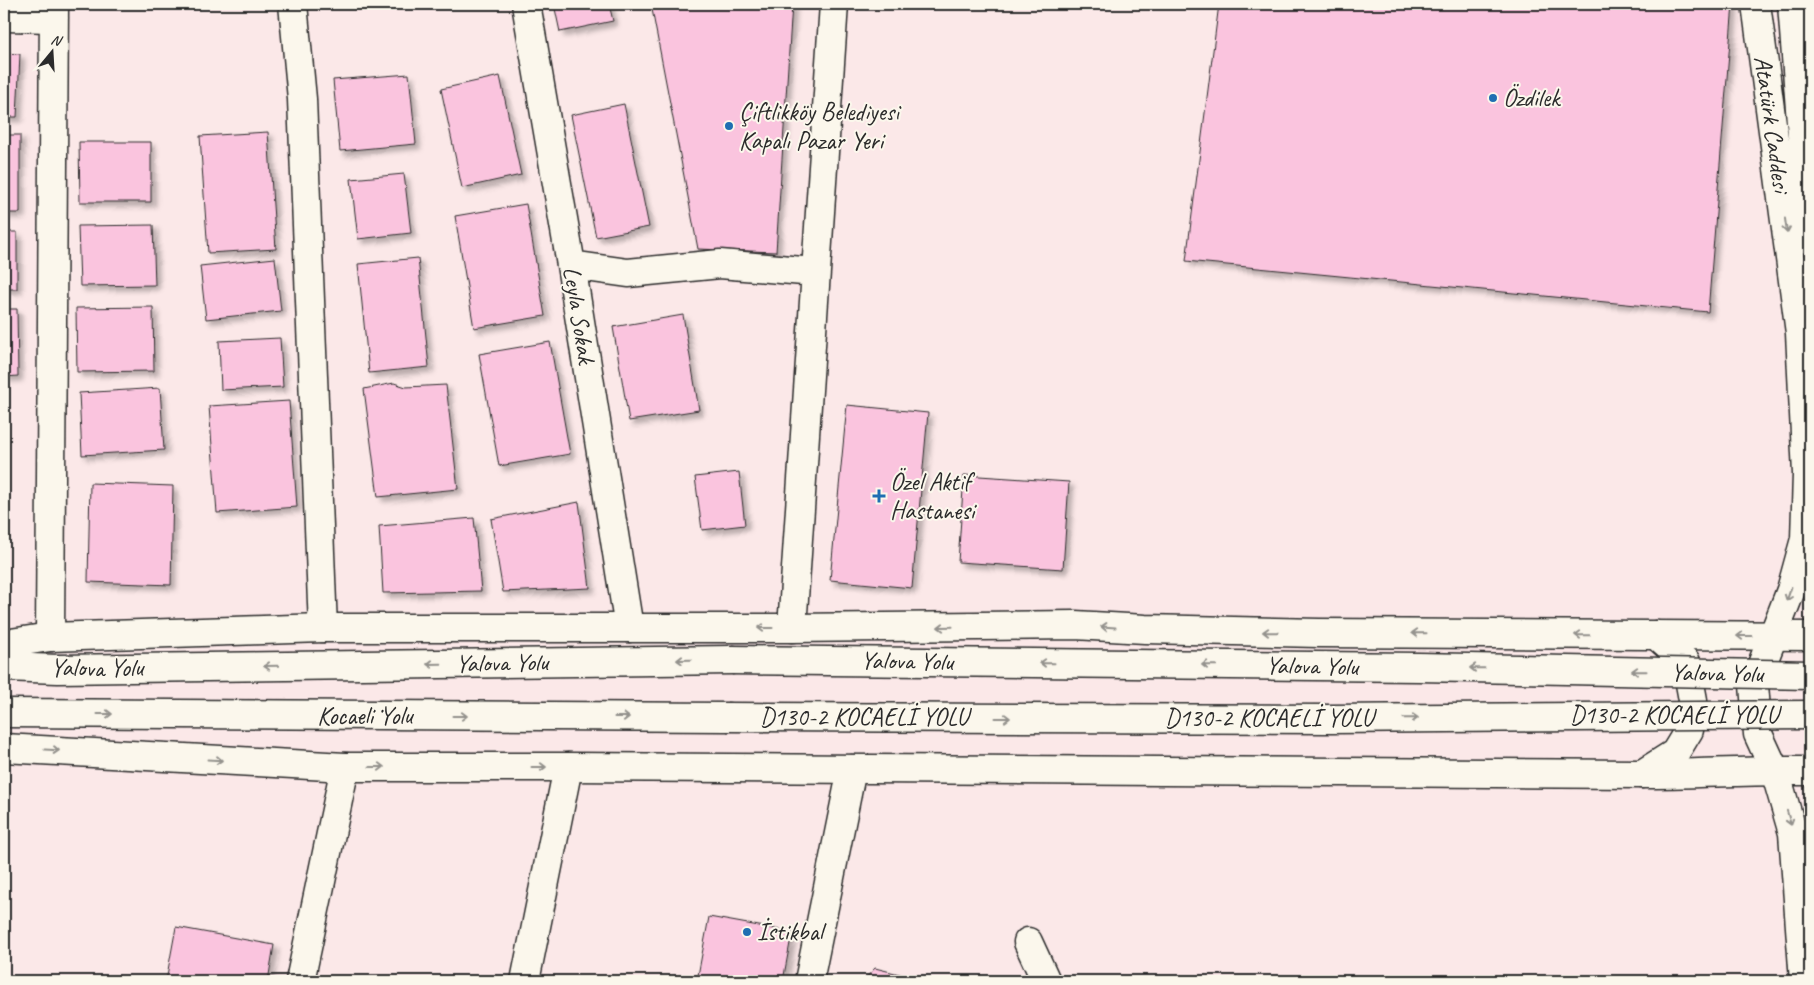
<svg xmlns="http://www.w3.org/2000/svg" width="1814" height="985" font-family="Caveat,sans-serif">
<style>
.building{fill:#fac4de;stroke:#2b2b2b;filter:url(#shadow)}
.lines{fill:none;stroke-linecap:round;stroke-linejoin:round}
.minor-casing{stroke:#2b2b2b;stroke-width:31}
.primary-casing{stroke:#2b2b2b;stroke-width:31}
.trunk-casing{stroke:#2b2b2b;stroke-width:31}
.minor{stroke:#fbf7ec;stroke-width:28}
.primary{stroke:#fbf7ec;stroke-width:28}
.trunk{stroke:#fbf7ec;stroke-width:28}
.trunk-bridge-casing{stroke:#2b2b2b;stroke-width:31;stroke-linecap:butt}
.trunk-bridge{stroke:#fbf7ec;stroke-width:28}
.oneway{stroke:#93918c}
.poi-dot{fill:#1f6fb2;stroke:#fbf7ec;stroke-width:2}
.labels{text-anchor:middle;dominant-baseline:central;stroke-width:4;stroke-linejoin:round;paint-order:stroke}
.poi-label{font-size:25px;fill:#2b2b2b;stroke:#fbf7ec;text-anchor:start}
.street-label{font-size:25px;fill:#2b2b2b;stroke:#fbf7ec}
</style>
<defs>
<filter id="shadow"><feDropShadow dx="4.5" dy="4.5" stdDeviation="2.5" flood-color="#0004"/></filter>
</defs>
<rect width="100%" height="100%" fill="#fbe8e8"/>
<filter id="ink" filterUnits="userSpaceOnUse"><feTurbulence type="fractalNoise" baseFrequency=".02" numOctaves="2"/><feDisplacementMap in="SourceGraphic" scale="10" xChannelSelector="R" yChannelSelector="G"/><feConvolveMatrix kernelMatrix="1 2 1 2 8 2 1 2 1" color-interpolation-filters="sRGB"/></filter>
<g filter="url(#ink)">
<path class="building" d="M554,4H609L613,21L560,32Z
M651,4H792L776,252L698,249Z
M1219,4H1733L1708,312L1186,261Z
M4,53L20,54L17,117H4Z
M409,74L416,144L340,151L333,80Z
M500,76L521,175L462,188L441,89Z
M624,104L649,227L596,237L571,115Z
M268,132L276,249L208,253L200,136Z
M4,135H20V213H4Z
M79,142H151V202H80Z
M404,174L411,233L358,239L351,179Z
M526,204L545,316L474,328L455,216Z
M153,225L155,285L80,286L78,226Z
M4,232H17V289H4Z
M275,258L281,311L206,319L200,266Z
M418,258L429,367L369,373L358,264Z
M153,307L154,371L77,372L76,308Z
M4,309H17L18,376L4,377Z
M683,315L699,410L629,421L613,327Z
M280,338L283,387L221,390L219,341Z
M550,342L570,454L499,466L479,354Z
M394,383L406,387L446,385L458,489L378,497L364,389Z
M160,388L164,450L82,455L79,393Z
M289,401L297,507L217,513L209,406Z
M847,405L928,413L912,588L830,580Z
M739,472L745,525L702,530L695,477Z
M964,475L1069,482L1063,569L958,562Z
M90,483L173,486L171,585L88,582Z
M579,502L590,588L503,592L491,519Z
M474,518L481,591L383,593L379,526Z
M709,917L792,932L783,981H697Z
M176,927L274,945L268,981H166Z
M875,968L927,981H863Z"/>
<g class="lines">
<g class="minor-casing">
<path id="minor" d="M293,4L302,99L323,628
M526,4L571,265L629,628
M1756,4L1800,333L1807,474L1805,539L1791,590L1754,685L1758,734L1775,771L1793,833L1804,981
M1792,4L1810,240
M4,17L54,18
M571,265L628,273L720,264L815,272
M792,628L834,4
M50,637L54,4
M1028,942L1046,981
M300,981L345,767
M525,981L568,767
M809,981L852,769"/>
</g>
<g class="primary-casing">
<path id="primary" d="M1642,774L1675,753L1689,730L1693,700L1686,662L1656,635"/>
</g>
<g class="trunk-casing">
<path id="trunk" d="M4,644L50,637L323,628H792L1075,625L1145,629L1319,633L1810,636
M4,667L58,669L732,660
M4,713L727,717
M4,748L345,767H568L1642,774C1698,774 1754,770 1810,771"/>
</g>
<use href="#minor" class="minor"/>
<use href="#primary" class="primary"/>
<use href="#trunk" class="trunk"/>
<g class="trunk-bridge-casing">
<path id="trunk-bridge" d="M732,660L1419,667L1810,675
M727,717L1332,719L1810,715"/>
</g>
<use href="#trunk-bridge" class="trunk-bridge"/>
</g>
<defs><path id="oneway-shaft" d="M-6 0H5M1.5-3L5.5 0L1.5 3" fill="none" stroke-width="1.6" stroke-linecap="round" stroke-linejoin="round" transform="scale(1.25)"/></defs>
<g class="oneway">
<use href="#oneway-shaft" transform="translate(1786 226) rotate(82)"/>
<use href="#oneway-shaft" transform="translate(1789 594) rotate(109)"/>
<use href="#oneway-shaft" transform="translate(945 627) rotate(179)"/>
<use href="#oneway-shaft" transform="translate(1108 627) rotate(-176)"/>
<use href="#oneway-shaft" transform="translate(765 628) rotate(-180)"/>
<use href="#oneway-shaft" transform="translate(1270 632) rotate(-179)"/>
<use href="#oneway-shaft" transform="translate(1419 633) rotate(-179)"/>
<use href="#oneway-shaft" transform="translate(1582 635) rotate(-179)"/>
<use href="#oneway-shaft" transform="translate(1744 636) rotate(-180)"/>
<use href="#oneway-shaft" transform="translate(684 660) rotate(179)"/>
<use href="#oneway-shaft" transform="translate(1047 663) rotate(-179)"/>
<use href="#oneway-shaft" transform="translate(434 664) rotate(179)"/>
<use href="#oneway-shaft" transform="translate(1209 665) rotate(-179)"/>
<use href="#oneway-shaft" transform="translate(271 666) rotate(179)"/>
<use href="#oneway-shaft" transform="translate(1477 668) rotate(-179)"/>
<use href="#oneway-shaft" transform="translate(1639 671) rotate(-179)"/>
<use href="#oneway-shaft" transform="translate(105 714)"/>
<use href="#oneway-shaft" transform="translate(460 716)"/>
<use href="#oneway-shaft" transform="translate(622 717)"/>
<use href="#oneway-shaft" transform="translate(1003 718)"/>
<use href="#oneway-shaft" transform="translate(1411 718) rotate(-1)"/>
<use href="#oneway-shaft" transform="translate(52 750) rotate(3)"/>
<use href="#oneway-shaft" transform="translate(215 760) rotate(3)"/>
<use href="#oneway-shaft" transform="translate(377 767)"/>
<use href="#oneway-shaft" transform="translate(539 767)"/>
<use href="#oneway-shaft" transform="translate(1789 818) rotate(74)"/>
</g>
</g>
<g class="poi-dot">
<circle cx="1493" cy="98" r="5"/>
<circle cx="729" cy="126" r="5"/>
<path d="M876.5 488.5h5v5h5v5h-5v5h-5v-5h-5v-5h5z"/>
<circle cx="747" cy="932" r="5"/>
</g>
<g class="labels">
<g class="poi-label">
<text x="1503" y="98">Özdilek</text>
<text x="739" y="112">Çiftlikköy Belediyesi<tspan x="739" dy="29">Kapalı Pazar Yeri</tspan></text>
<text x="890" y="482">Özel Aktif<tspan x="890" dy="29">Hastanesi</tspan></text>
<text x="757" y="932">İstikbal</text>
</g>
<g class="street-label">
<text transform="translate(1772 124) rotate(82)">Atatürk Caddesi</text>
<text transform="translate(579 315) rotate(81)">Leyla Sokak</text>
<text transform="translate(907 661) rotate(1)">Yalova Yolu</text>
<text transform="translate(502 663) rotate(-1)">Yalova Yolu</text>
<text transform="translate(1312 666) rotate(1)">Yalova Yolu</text>
<text x="97" y="668">Yalova Yolu</text>
<text transform="translate(1717 673) rotate(1)">Yalova Yolu</text>
<text x="1674" y="715">D130-2 KOCAELİ YOLU</text>
<text x="365" y="716">Kocaeli̇ Yolu</text>
<text x="864" y="717">D130-2 KOCAELİ YOLU</text>
<text x="1269" y="718">D130-2 KOCAELİ YOLU</text>
</g>
</g>
<rect width="1814" height="985" fill="none" stroke="#fbf7ec" stroke-width="20"/>
<rect x="10" y="10" width="1794" height="965" fill="none" stroke="#2b2b2b" stroke-width="2" filter="url(#ink)"/>
<g transform="translate(52 52) rotate(18)" stroke="#fbf7ec" stroke-width="4" paint-order="stroke">
<path d="M0-4L9 19L0 12L-9 19Z" fill="#2b2b2b"/>
<text y="-8" font-size="14" font-weight="bold" text-anchor="middle" fill="#2b2b2b">N</text>
</g>
</svg>
